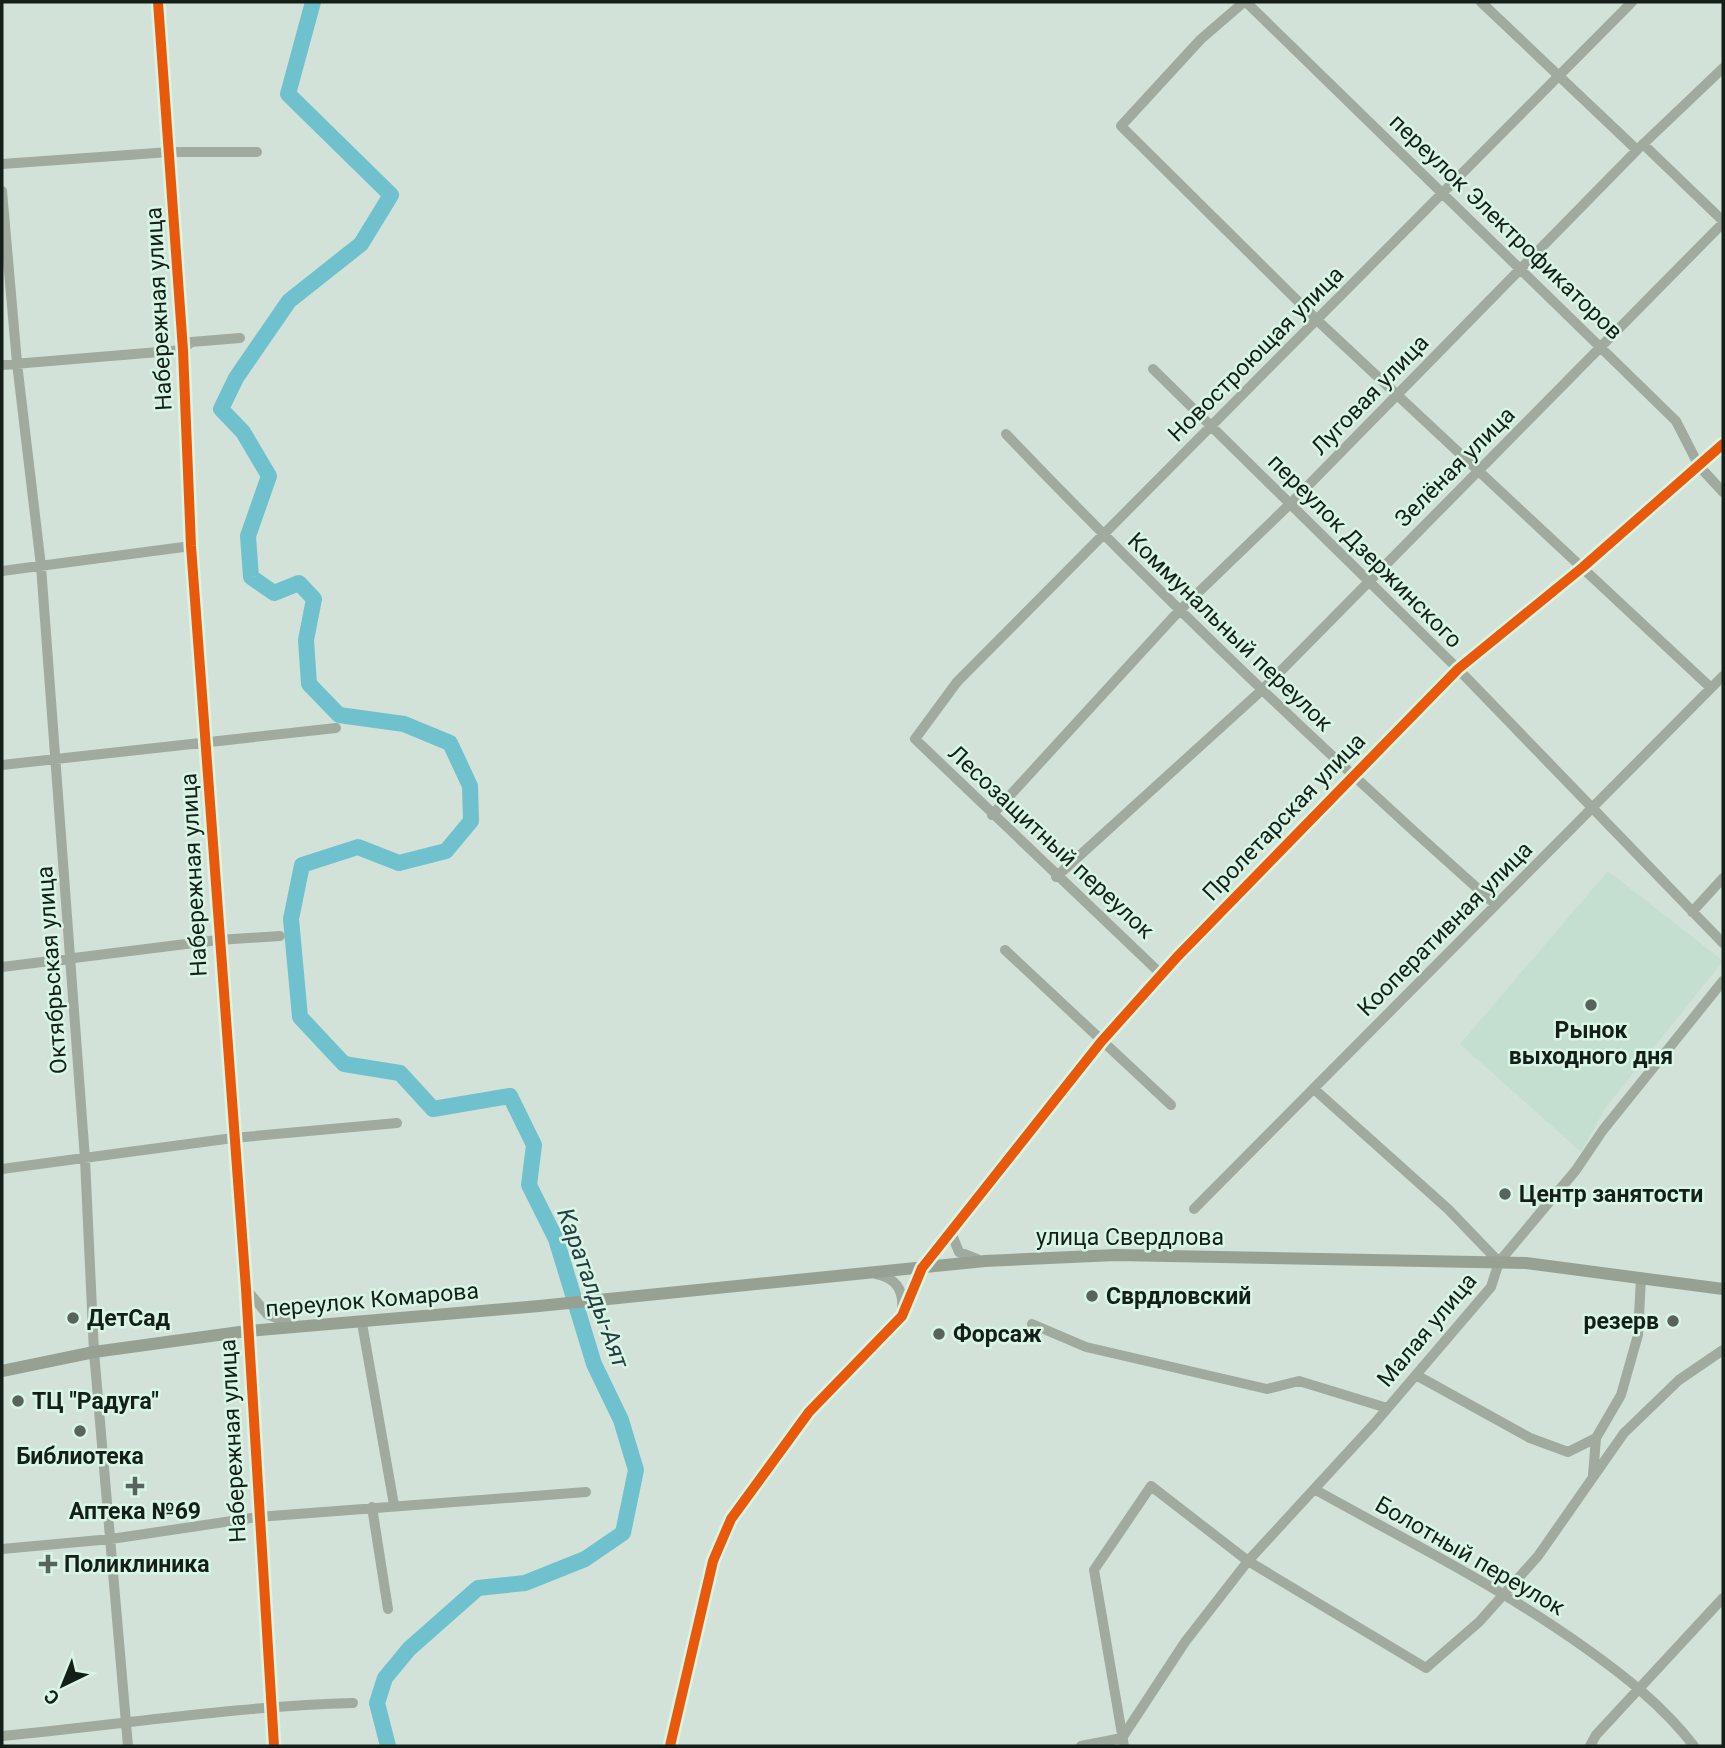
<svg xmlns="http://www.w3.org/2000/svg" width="1725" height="1748" font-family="Roboto,sans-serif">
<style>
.built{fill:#c4decf}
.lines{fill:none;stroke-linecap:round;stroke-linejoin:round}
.river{stroke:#6fc2cd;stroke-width:16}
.minor{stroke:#a1aa9e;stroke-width:10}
.major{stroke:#96a193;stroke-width:12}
.cycleway-casing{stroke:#d9f6e5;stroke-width:15}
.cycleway{stroke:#e8590c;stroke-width:10}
.poi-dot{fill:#57635c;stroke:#d9f6e5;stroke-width:2.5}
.labels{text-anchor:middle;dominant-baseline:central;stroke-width:5;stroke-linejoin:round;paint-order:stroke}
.street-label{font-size:23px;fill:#151f19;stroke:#d9f6e5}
.poi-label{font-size:23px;font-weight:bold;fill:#151f19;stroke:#d9f6e5;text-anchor:start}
.water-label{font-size:24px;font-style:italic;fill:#243d42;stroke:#d9f6e5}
</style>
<rect width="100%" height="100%" fill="#d2e2d9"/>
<path class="built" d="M1608,871L1723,961L1606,1107L1581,1152L1460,1044Z"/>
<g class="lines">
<path class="river" d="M313,2L288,94L391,195L361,244L289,301L236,378L221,409L243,432L269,476L248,536L251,577L274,593L299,583L314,599L306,640L309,684L339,715L404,724L450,743L470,786L471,821L446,851L399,863L358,847L302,865L291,919L300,1017L344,1064L400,1073L433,1109L510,1096L534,1145L529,1185L556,1239L594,1364L621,1420L636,1470L623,1533L585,1559L525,1583L478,1588L409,1649L385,1678L377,1703L388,1746"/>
<path class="minor" d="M158,2L183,350L191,546L246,1289L274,1746
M1244,2L1201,39L1121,126L1318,321L1711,688
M1246,2L1676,421L1699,466L1723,492
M1481,2L1637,150
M1643,144L1723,221
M2,164L170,152H257
M2,191L17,363L41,566L85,1159L94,1352L128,1746
M2,365L183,350L191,342L240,338
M1153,369L1458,669L1723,943
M1006,434C1163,598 1326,754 1496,905
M2,571L191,546
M2,765L336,728
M992,815L1178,612L1291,503L1637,150L1723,68
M1056,877L1262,690L1723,223
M1692,912L1723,878
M1005,950L1171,1105
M2,967L218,940L280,936
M1161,974L915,739L957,682L1632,2
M1314,1089L1448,1209L1499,1262
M2,1169L233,1138L397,1123
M1194,1209L1723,676
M954,1229L952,1235L959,1252L977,1259
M876,1274C896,1278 904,1290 902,1310
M246,1289L267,1314L294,1325
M362,1323L394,1505
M1032,1324L1086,1347L1267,1389L1299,1381L1387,1408
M1416,1375L1530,1438L1568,1452L1596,1438
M1593,1475L1596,1438L1621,1395L1638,1335L1641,1278
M1314,1489C1405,1540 1499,1586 1584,1647C1625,1676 1663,1706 1694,1746
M372,1507L388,1609
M2,1549L111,1539L258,1517L586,1492
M2,1736C119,1725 236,1706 353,1703
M1122,1738L1185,1642L1248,1561L1374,1424L1491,1287L1499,1262L1576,1170L1603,1130L1723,981
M670,1746L713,1561L731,1519L809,1412L902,1316L922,1268L1101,1042L1177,957L1458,669L1583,567L1723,444
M1081,1746L1122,1738
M1124,1746L1094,1570L1151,1486L1248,1561L1426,1668L1479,1622L1538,1556L1624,1433L1679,1380L1723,1350
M1590,1746L1596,1735L1723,1598"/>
<path class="major" d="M2,1371L94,1352L247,1331L539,1306L985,1261L1116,1255L1526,1263L1723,1289"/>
<g class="cycleway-casing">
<path id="cycleway" d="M158,2L183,350L191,546L246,1289L274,1746
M670,1746L713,1561L731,1519L809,1412L902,1316L922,1268L1101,1042L1177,957L1458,669L1583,567L1723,444"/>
</g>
<use href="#cycleway" class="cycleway"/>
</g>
<g class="poi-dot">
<circle cx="1591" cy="1005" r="7"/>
<circle cx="1505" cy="1194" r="7"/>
<circle cx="1092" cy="1296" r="7"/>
<circle cx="73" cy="1318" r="7"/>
<circle cx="1673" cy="1321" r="7"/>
<circle cx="939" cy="1334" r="7"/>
<circle cx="18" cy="1401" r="7"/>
<circle cx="80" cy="1431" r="7"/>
<path d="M131.5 1475.5h7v7h7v7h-7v7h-7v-7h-7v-7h7z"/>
<path d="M44.5 1553.5h7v7h7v7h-7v7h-7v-7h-7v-7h7z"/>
</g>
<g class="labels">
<g class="street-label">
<text transform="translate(1506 227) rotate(44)">переулок Электрофикаторов</text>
<text transform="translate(159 309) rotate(-93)">Набережная улица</text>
<text transform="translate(1256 354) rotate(-45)">Новостроющая улица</text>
<text transform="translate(1370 395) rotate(-46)">Луговая улица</text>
<text transform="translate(1455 467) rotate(-45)">Зелёная улица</text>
<text transform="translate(1365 551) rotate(45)">переулок Дзержинского</text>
<text transform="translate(1230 632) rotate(44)">Коммунальный переулок</text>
<text transform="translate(1284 817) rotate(-46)">Пролетарская улица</text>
<text transform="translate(1051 842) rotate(43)">Лесозащитный переулок</text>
<text transform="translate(194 875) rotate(-93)">Набережная улица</text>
<text transform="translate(1445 929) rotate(-45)">Кооперативная улица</text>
<text transform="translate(52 970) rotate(-94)">Октябрьская улица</text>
<text x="1130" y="1237">улица Свердлова</text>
<text transform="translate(372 1300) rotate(-5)">переулок Комарова</text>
<text transform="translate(1427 1330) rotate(-50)">Малая улица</text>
<text transform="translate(233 1441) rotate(-93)">Набережная улица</text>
<text transform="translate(1470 1556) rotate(30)">Болотный переулок</text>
</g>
<g class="poi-label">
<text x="1591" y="1030" text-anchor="middle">Рынок<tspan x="1591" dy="26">выходного дня</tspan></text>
<text x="1519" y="1194">Центр занятости</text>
<text x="1106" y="1296">Сврдловский</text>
<text x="87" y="1318">ДетСад</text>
<text x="1659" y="1321" text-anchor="end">резерв</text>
<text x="953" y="1334">Форсаж</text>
<text x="32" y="1401">ТЦ "Радуга"</text>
<text x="80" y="1456" text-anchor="middle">Библиотека</text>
<text x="135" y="1511" text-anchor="middle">Аптека №69</text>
<text x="64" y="1564">Поликлиника</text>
</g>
<g class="water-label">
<text transform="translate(593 1288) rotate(70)">Караталды-Аят</text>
</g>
</g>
<rect width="1725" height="1748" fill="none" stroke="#151f19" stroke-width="7"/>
<g transform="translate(63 1685) rotate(223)" stroke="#d9f6e5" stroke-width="5" paint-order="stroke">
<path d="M0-5L12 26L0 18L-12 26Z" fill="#151f19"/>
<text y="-10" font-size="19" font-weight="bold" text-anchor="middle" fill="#151f19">С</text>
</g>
</svg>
